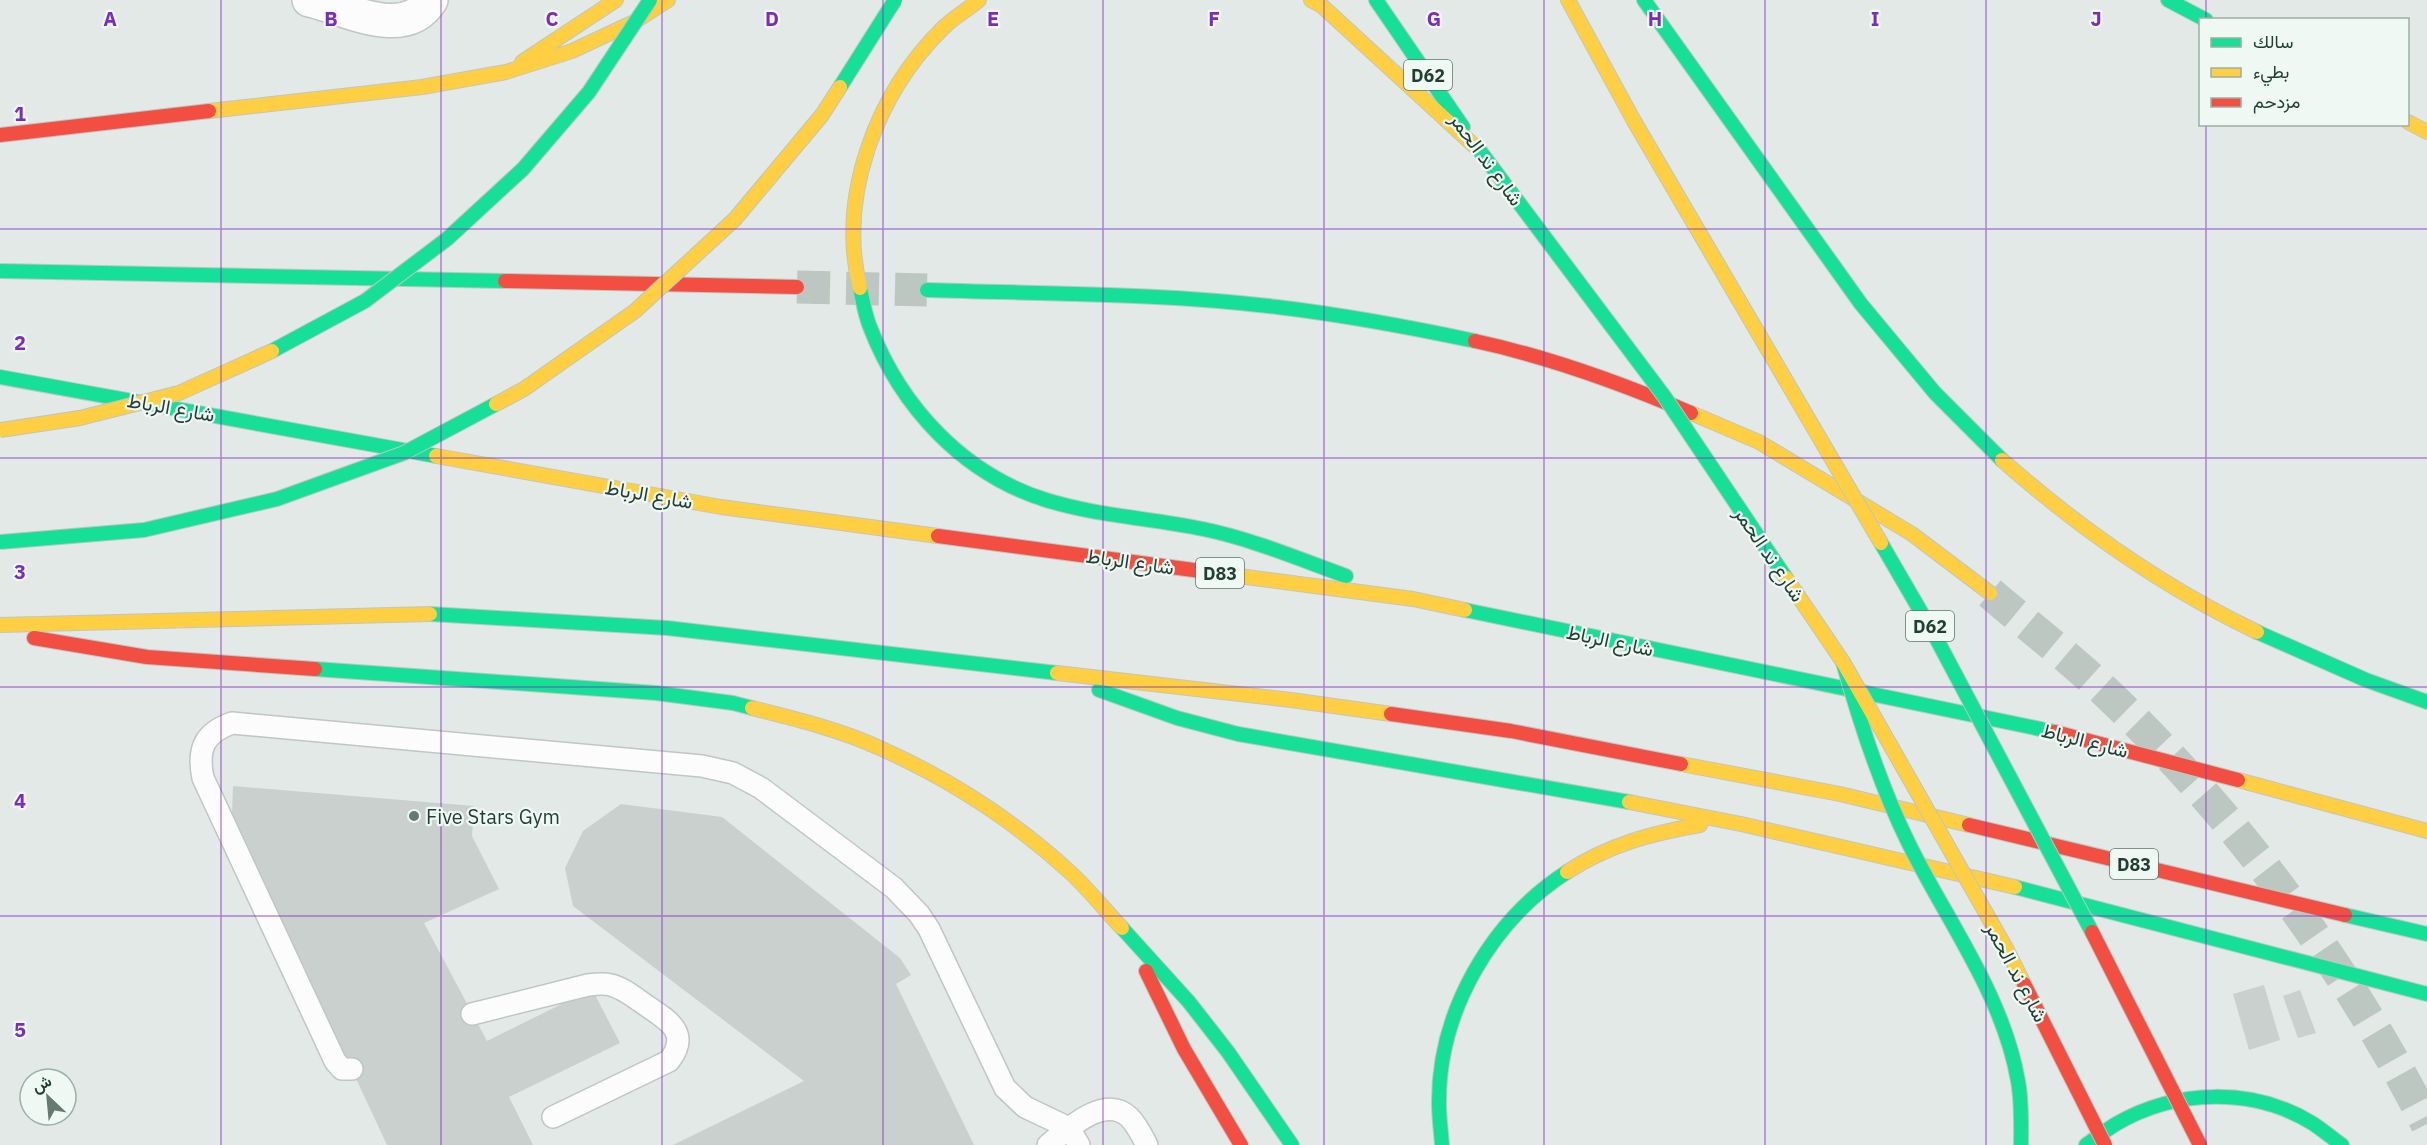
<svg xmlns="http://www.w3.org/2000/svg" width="2427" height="1145" font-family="'IBM Plex Sans',Vazirmatn,sans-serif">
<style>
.building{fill:#cad0cd}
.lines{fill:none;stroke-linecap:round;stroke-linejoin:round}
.highway-tunnel{stroke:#bcc7c2;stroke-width:33;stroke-dasharray:33 16;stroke-linecap:butt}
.lane-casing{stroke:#c0c6c3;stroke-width:24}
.street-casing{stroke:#c0c6c3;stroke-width:36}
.fast-casing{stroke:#bec7c3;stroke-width:16}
.slow-casing{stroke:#bec7c3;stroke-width:16}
.jam-casing{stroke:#bec7c3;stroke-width:16}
.lane{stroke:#fbfcfb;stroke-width:21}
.street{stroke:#fbfcfb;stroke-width:33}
.fast{stroke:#16e098;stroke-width:14}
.slow{stroke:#ffcf43;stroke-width:14}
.jam{stroke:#f24e42;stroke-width:14}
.fast-bridge-casing{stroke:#bbc5c2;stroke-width:16;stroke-linecap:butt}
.slow-bridge-casing{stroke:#bbc5c2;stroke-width:16;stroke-linecap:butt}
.jam-bridge-casing{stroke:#bbc5c2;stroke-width:16;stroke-linecap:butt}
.fast-bridge{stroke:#16e098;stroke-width:14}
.slow-bridge{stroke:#ffcf43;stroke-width:14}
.jam-bridge{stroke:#f24e42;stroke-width:14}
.grid{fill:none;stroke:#7b2cbf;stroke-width:1.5;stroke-opacity:0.55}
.poi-dot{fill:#647a72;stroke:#f0f8f4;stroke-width:2}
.labels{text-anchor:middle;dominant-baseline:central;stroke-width:4.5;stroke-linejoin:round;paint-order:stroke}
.shield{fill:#f0f8f4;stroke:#5e766e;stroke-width:1.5}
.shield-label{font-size:18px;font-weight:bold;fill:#1f3e34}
.street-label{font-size:20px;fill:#1f3e34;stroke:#f0f8f4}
.poi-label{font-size:20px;fill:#1f3e34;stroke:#f0f8f4;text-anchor:start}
.grid-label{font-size:20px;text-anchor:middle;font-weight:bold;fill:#7b2cbf;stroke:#f0f8f4;stroke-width:4.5;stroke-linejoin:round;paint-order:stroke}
</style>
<rect width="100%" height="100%" fill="#e3e9e6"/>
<path class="building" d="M233,786L474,806L472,836L499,889L424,923L487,1041L592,989L620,1043L509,1097L533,1145H387L232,813Z
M621,804L722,817L900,958L911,975L896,984L974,1145H673L804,1081L573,906L565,868L583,831Z
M2264,985L2280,1040L2249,1050L2233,994Z
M2300,990L2316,1033L2298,1038L2283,996Z"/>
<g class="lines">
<path class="highway-tunnel" d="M797,287L927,290
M1990,593C2025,623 2061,651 2095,682C2230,807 2343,960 2427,1124"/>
<g class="lane-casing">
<path id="lane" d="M472,1014L588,985C596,984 604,983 611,985C623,988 634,997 644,1004C666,1019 692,1032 669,1061L553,1117
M352,1069H342L335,1061L203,778C197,749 204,733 232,723L702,766L733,773L761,788L894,888L919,914L929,929L1005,1088L1025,1107L1069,1128L1079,1145
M1048,1145C1068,1129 1104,1094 1129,1117C1137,1125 1142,1136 1147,1145"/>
</g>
<g class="street-casing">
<path id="street" d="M309,0C345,8 405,42 431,0"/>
</g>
<g class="fast-casing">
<path id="fast" d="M1376,0L1463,127
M1644,0L1861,304L1935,393L2002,460
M2168,0L2206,20
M0,271L505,281
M860,288C863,301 865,315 870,327C901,407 963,474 1046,500C1097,516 1151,518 1203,529C1252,539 1299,559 1346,576
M927,290C1044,294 1161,293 1277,307C1344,315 1409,327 1475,341
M0,377L436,456
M1465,610L2055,732
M430,614L667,628L1057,673
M2257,632L2366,680L2427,702
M315,669L656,693L733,703L752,708
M1099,690L1177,718L1238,734L1629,802
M2015,887L2427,994
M2345,915L2427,934
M1122,928L1189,1002L1228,1052L1292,1145
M1442,1145C1441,1131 1439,1117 1439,1104C1438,1012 1491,921 1567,872
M2086,1145C2096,1138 2106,1130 2116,1124C2176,1089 2253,1087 2312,1123C2323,1130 2332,1138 2342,1145"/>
</g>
<g class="slow-casing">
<path id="slow" d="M1311,0L1322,6L1480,151
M1568,0L1634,121
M522,62L616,0
M209,111L422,87L506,72L572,51L634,22L668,0
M2408,122L2427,132
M860,288C837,196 877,93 943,28C954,17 967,10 979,0
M1691,413L1759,442L1912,534L1990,593
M436,456L721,507L938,536
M2002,460C2079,528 2165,588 2257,632
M1231,575L1413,599L1465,610
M0,625L430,614
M1057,673L1291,700L1391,714
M752,708C796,719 841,730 882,749C951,780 1017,823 1072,874C1090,891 1105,910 1122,928
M1681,764L1840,794L1969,825
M2238,780L2427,831
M1629,802L1741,824L2015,887
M1567,872C1608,845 1652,833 1700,825"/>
</g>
<g class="jam-casing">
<path id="jam" d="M0,135L209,111
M505,281L797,287
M1475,341C1549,357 1621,383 1691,413
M938,536L1231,575
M34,638L147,657L315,669
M1391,714L1511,731L1681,764
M2055,732L2238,780
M1969,825L2345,915
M1146,971L1184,1049L1241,1145"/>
</g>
<use href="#lane" class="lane"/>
<use href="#street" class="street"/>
<use href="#fast" class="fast"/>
<use href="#slow" class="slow"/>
<use href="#jam" class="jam"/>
<g class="fast-bridge-casing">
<path id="fast-bridge" d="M840,87L895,0
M1480,151L1664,396L1786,578
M272,351L365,301L447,239L523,169L589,92L650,0
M0,542L144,530L277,499L404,453L496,404
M1881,543L1935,636L2092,932
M1843,662C1860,723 1880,785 1908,842C1946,920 2003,994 2018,1081C2022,1102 2021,1124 2021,1145"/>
</g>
<g class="slow-bridge-casing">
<path id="slow-bridge" d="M1634,121L1881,543
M496,404L524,389L635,311L735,219L822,115L840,87
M0,430L80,418L179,393L272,351
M1786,578L1843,662L2007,950L2024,984"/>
</g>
<g class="jam-bridge-casing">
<path id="jam-bridge" d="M2092,932L2200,1145
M2024,984L2105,1145"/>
</g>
<use href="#fast-bridge" class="fast-bridge"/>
<use href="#slow-bridge" class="slow-bridge"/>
<use href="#jam-bridge" class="jam-bridge"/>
</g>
<path class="grid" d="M221,0V1145M441,0V1145M662,0V1145M883,0V1145M1103,0V1145M1324,0V1145M1544,0V1145M1765,0V1145M1986,0V1145M2206,0V20M2206,124V1145M0,229H2427M0,458H2427M0,687H2427M0,916H2427"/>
<circle class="poi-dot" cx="414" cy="816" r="6"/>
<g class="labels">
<g class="shield">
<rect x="1404" y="60" width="48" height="30" rx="4.5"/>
<rect x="1196" y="558" width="48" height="30" rx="4.5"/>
<rect x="1906" y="611" width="48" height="30" rx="4.5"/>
<rect x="2110" y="849" width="48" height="30" rx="4.5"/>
</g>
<g class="shield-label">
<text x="1428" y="75">D62</text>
<text x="1220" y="573">D83</text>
<text x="1930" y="626">D62</text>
<text x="2134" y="864">D83</text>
</g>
<g class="street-label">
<text transform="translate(1487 159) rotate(54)">شارع ند الحمر</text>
<text transform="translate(171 407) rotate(10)">شارع الرباط</text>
<text transform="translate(649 494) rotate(10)">شارع الرباط</text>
<text transform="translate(1770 554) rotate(56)">شارع ند الحمر</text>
<text transform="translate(1130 561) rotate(8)">شارع الرباط</text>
<text transform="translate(1610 640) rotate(12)">شارع الرباط</text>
<text transform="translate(2085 740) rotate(14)">شارع الرباط</text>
<text transform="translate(2017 972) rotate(62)">شارع ند الحمر</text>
</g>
<g class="poi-label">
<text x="426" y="816">Five Stars Gym</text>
</g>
</g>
<g class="grid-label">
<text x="110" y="26">A</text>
<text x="331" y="26">B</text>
<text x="552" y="26">C</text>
<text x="772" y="26">D</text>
<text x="993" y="26">E</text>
<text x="1214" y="26">F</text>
<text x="1434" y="26">G</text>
<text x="1655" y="26">H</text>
<text x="1875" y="26">I</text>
<text x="2096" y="26">J</text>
<text x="20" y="121">1</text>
<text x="20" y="350">2</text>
<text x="20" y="579">3</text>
<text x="20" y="808">4</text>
<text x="20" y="1037">5</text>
</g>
<rect x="2199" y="18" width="210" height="108" fill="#f0f8f4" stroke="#9caea7" stroke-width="1.5"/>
<rect x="2211" y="38" width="30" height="9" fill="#16e098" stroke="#9caea7" stroke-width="1.5"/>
<text x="2253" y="48" font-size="18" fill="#1f3e34">سالك</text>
<rect x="2211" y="68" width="30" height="9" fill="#ffcf43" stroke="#9caea7" stroke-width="1.5"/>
<text x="2253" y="78" font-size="18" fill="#1f3e34">بطيء</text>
<rect x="2211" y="98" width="30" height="9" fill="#f24e42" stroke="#9caea7" stroke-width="1.5"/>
<text x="2253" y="108" font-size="18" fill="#1f3e34">مزدحم</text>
<g transform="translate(48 1097) rotate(334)"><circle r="28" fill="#f0f8f4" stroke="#9caea7" stroke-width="1.5"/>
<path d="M0-4.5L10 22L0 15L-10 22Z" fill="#647a72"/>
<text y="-9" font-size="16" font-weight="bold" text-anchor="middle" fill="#1f3e34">ش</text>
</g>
</svg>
